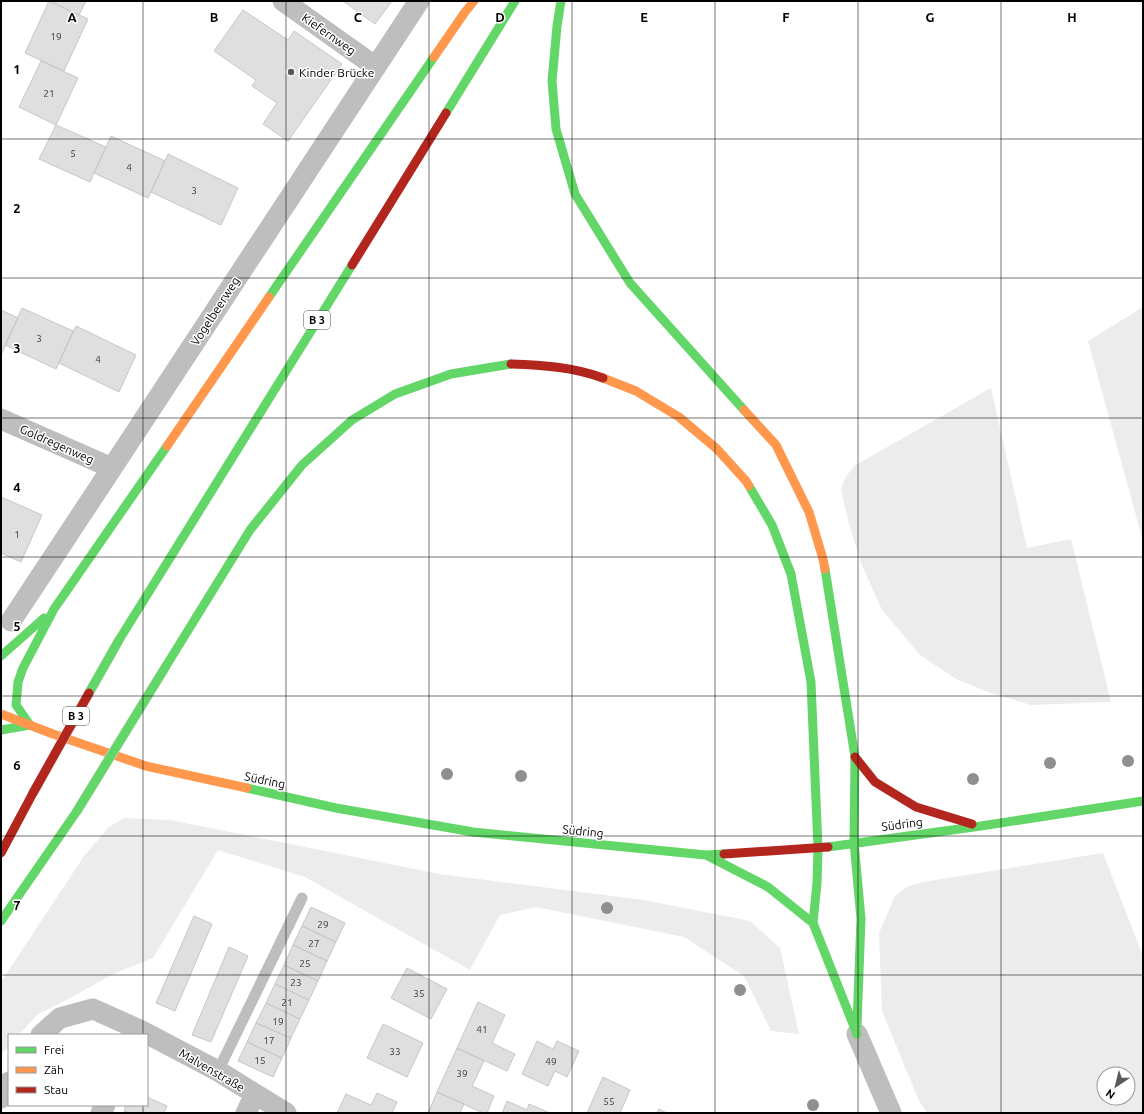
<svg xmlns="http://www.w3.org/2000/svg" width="1144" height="1114" font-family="Ubuntu,sans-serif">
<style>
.green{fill:#ececec;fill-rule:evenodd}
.building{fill:#dfdfdf;stroke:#c7c7c7}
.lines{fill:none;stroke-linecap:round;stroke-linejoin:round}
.lane{stroke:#bebebe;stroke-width:11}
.street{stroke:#bebebe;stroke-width:21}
.fast{stroke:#63d668;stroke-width:9}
.slow{stroke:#ff974d;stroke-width:9}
.jam{stroke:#b3261e;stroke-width:9}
.fast-bridge-casing{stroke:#dbdbdb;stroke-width:10;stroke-linecap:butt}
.jam-bridge-casing{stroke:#dbdbdb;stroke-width:10;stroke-linecap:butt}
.fast-bridge{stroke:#63d668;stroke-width:9}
.jam-bridge{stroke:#b3261e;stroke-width:9}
.tree{fill:#8f8f8f}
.grid{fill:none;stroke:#000;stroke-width:1;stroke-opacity:0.55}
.poi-dot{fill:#595959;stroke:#fff;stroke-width:1.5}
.labels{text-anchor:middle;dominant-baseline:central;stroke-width:3;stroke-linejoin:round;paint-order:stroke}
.number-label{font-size:10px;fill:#383838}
.shield{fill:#fff;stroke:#4c4c4c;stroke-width:1}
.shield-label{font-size:11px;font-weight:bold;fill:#000}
.street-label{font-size:12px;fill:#000;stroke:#fff}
.poi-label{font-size:12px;fill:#000;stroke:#fff;text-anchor:start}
.grid-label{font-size:13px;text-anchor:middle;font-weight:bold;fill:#000;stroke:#fff;stroke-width:3;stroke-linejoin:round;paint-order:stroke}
</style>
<rect width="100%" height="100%" fill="#fff"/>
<path class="green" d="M1143,307V541L1088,341Z
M991,388L1027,548L1071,539L1111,702L1031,705L988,692L956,679L920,655L882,610L861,563L849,524L841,490L845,478L854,466Z
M124,818L170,820L439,874L644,900L750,921L780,948L799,1034L771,1031L744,976L684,937L536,907L500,915L470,970L305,877L218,850L153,958L113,974L72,997L37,1015L19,1035H9V1046L1,1054V982L84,856L109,827Z
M1103,853L1143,956V1113H927L919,1101L882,1011L879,933L895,896L906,887L923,882ZM1104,1074H1128V1098H1104Z"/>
<path class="building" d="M49,1L88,19L64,71L25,53Z
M49,1H86L79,15Z
M343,1H392L375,24Z
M243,10L288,40L294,31L342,64L288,141L263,124L277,103L252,86L256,80L214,51Z
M41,61L78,78L56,125L19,107Z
M56,125L106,147L90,182L39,159Z
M111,136L165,161L148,198L94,173Z
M168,154L238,188L221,225L151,192Z
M22,308L73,331L56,369L5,345Z
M1,310L18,318L1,355Z
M76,326L136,355L119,392L59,363Z
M1,497L42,515L21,562L1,553Z
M311,907L345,923L336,942L302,926Z
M194,916L212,924L175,1011L156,1003Z
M302,926L336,942L327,961L293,945Z
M293,945L327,961L318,981L284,965Z
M229,947L248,956L211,1042L192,1035Z
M284,965L318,981L309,1000L275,984Z
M407,968L447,989L431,1019L391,998Z
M275,984L309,1000L300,1019L266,1003Z
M478,1002L505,1015L492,1043L515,1054L507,1071L457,1048Z
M266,1003L300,1019L291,1038L256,1023Z
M256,1023L291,1038L282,1058L247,1042Z
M383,1024L423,1043L407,1077L367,1058Z
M537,1041L553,1049L557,1041L579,1051L567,1077L555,1071L548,1086L522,1074Z
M247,1042L282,1058L273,1077L238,1061Z
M457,1048L484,1061L472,1086L494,1096L487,1113H483L437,1092Z
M603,1077L630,1090L620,1113H587Z
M437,1092L464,1104L460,1113H428Z
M377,1093L397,1102L392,1113H337L346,1094L371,1105Z
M147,1097L167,1106L164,1113H129L124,1111L126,1105H147Z
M507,1101L527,1110L529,1104L550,1113H502Z
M659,1109L667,1113H657Z"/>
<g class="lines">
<path class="lane" d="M218,1071L302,898"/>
<path class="street" d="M283,1L376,67
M1,419L112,468
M11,621L112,468L419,1
M857,1034L891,1113
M41,1035L60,1018L93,1009L142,1031
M140,1035L142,1031L218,1071L286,1113
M1,1098L9,1082
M101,1113L105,1105
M246,1113L255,1094"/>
<path class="fast" d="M561,1L557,26L552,81L556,129L575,194L630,283L744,410
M446,113L515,1
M269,297L434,57
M749,486L772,525L791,574L811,682L818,848
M825,569L855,757L854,842
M119,640L352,265
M1,656L44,618
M166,666L250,530L302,465L352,420L395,394L451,374L511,364
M1,730L30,725L16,705L18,682L23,668L54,609L167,446
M247,788L336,808L473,832L706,855L724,854
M854,842L861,919L857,1025
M828,847L981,826L1143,801
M818,848L817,883L813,923L857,1034
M706,855L768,887L813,923
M1,921L77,811"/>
<path class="slow" d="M434,57L465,12L474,1
M603,378L636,391L679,417L717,449L746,481L749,486
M744,410L776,445L809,512L823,559L825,569
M167,446L269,297
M1,714L53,734L146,766L247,788"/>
<path class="jam" d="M352,265L446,113
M511,364C542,365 573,367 603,378
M855,757L875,782L916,807L972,824
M1,853L33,793
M724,854L828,847"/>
<g class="fast-bridge-casing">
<path id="fast-bridge" d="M89,693L119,640
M77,811L166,666"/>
</g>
<g class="jam-bridge-casing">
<path id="jam-bridge" d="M33,793L89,693"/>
</g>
<use href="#fast-bridge" class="fast-bridge"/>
<use href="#jam-bridge" class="jam-bridge"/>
</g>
<g class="tree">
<circle cx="1128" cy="761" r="6"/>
<circle cx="1050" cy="763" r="6"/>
<circle cx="447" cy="774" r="6"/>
<circle cx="521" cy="776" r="6"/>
<circle cx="973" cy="779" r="6"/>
<circle cx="607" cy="908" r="6"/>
<circle cx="740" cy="990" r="6"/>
<circle cx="813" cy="1105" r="6"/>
</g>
<path class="grid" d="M143,1V1035M286,1V1113M429,1V1113M572,1V1113M715,1V1113M858,1V1113M1001,1V1113M1,139H1143M1,278H1143M1,418H1143M1,557H1143M1,696H1143M1,836H1143M1,975H1143M143,1105V1113"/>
<circle class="poi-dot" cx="291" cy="72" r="4"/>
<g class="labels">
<g class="number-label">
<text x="56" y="36">19</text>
<text x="49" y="93">21</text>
<text x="73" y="153">5</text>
<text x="129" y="167">4</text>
<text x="194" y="190">3</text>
<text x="39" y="338">3</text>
<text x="98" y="359">4</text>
<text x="17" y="534">1</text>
<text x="323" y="924">29</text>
<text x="314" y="943">27</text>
<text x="305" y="963">25</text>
<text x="296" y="982">23</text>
<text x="419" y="993">35</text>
<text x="287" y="1002">21</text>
<text x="278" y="1021">19</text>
<text x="482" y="1029">41</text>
<text x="269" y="1040">17</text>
<text x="395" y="1051">33</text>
<text x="260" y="1060">15</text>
<text x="551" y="1061">49</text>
<text x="462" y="1073">39</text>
<text x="609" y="1101">55</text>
</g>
<g class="shield">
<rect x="304" y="311" width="26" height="18" rx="3"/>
<rect x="63" y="707" width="26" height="18" rx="3"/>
</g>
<g class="shield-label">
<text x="317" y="320">B 3</text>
<text x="76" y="716">B 3</text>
</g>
<g class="street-label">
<text transform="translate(329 34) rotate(35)">Kiefernweg</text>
<text transform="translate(215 311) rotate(-57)">Vogelbeerweg</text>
<text transform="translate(57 444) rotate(24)">Goldregenweg</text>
<text transform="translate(265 780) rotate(12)">Südring</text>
<text transform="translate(902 824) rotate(-7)">Südring</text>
<text transform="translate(583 831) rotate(6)">Südring</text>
<text transform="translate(212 1070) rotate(30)">Malvenstraße</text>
</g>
<g class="poi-label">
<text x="299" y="72">Kinder Brücke</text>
</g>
</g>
<g class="grid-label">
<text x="72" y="22">A</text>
<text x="214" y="22">B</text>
<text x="358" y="22">C</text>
<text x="500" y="22">D</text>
<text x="644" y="22">E</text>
<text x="786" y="22">F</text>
<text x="930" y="22">G</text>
<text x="1072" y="22">H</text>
<text x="17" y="74">1</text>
<text x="17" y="213">2</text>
<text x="17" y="353">3</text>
<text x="17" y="492">4</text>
<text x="17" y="631">5</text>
<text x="17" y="770">6</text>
<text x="17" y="910">7</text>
</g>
<rect width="1144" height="1114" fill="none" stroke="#000000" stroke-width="4"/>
<rect x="8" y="1034" width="140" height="72" fill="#ffffff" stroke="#999999"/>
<rect x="16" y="1047" width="20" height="6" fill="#63d668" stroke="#999999"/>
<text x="44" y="1054" font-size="12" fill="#000000">Frei</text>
<rect x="16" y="1067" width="20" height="6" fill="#ff974d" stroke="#999999"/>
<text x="44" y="1074" font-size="12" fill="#000000">Zäh</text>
<rect x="16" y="1087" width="20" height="6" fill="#b3261e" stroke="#999999"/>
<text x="44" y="1094" font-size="12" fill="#000000">Stau</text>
<g transform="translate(1116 1086) rotate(215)"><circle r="19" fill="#ffffff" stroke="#999999"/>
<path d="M0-3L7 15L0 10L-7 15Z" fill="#595959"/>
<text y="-6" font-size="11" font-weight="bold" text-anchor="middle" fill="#000000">N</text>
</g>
</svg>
